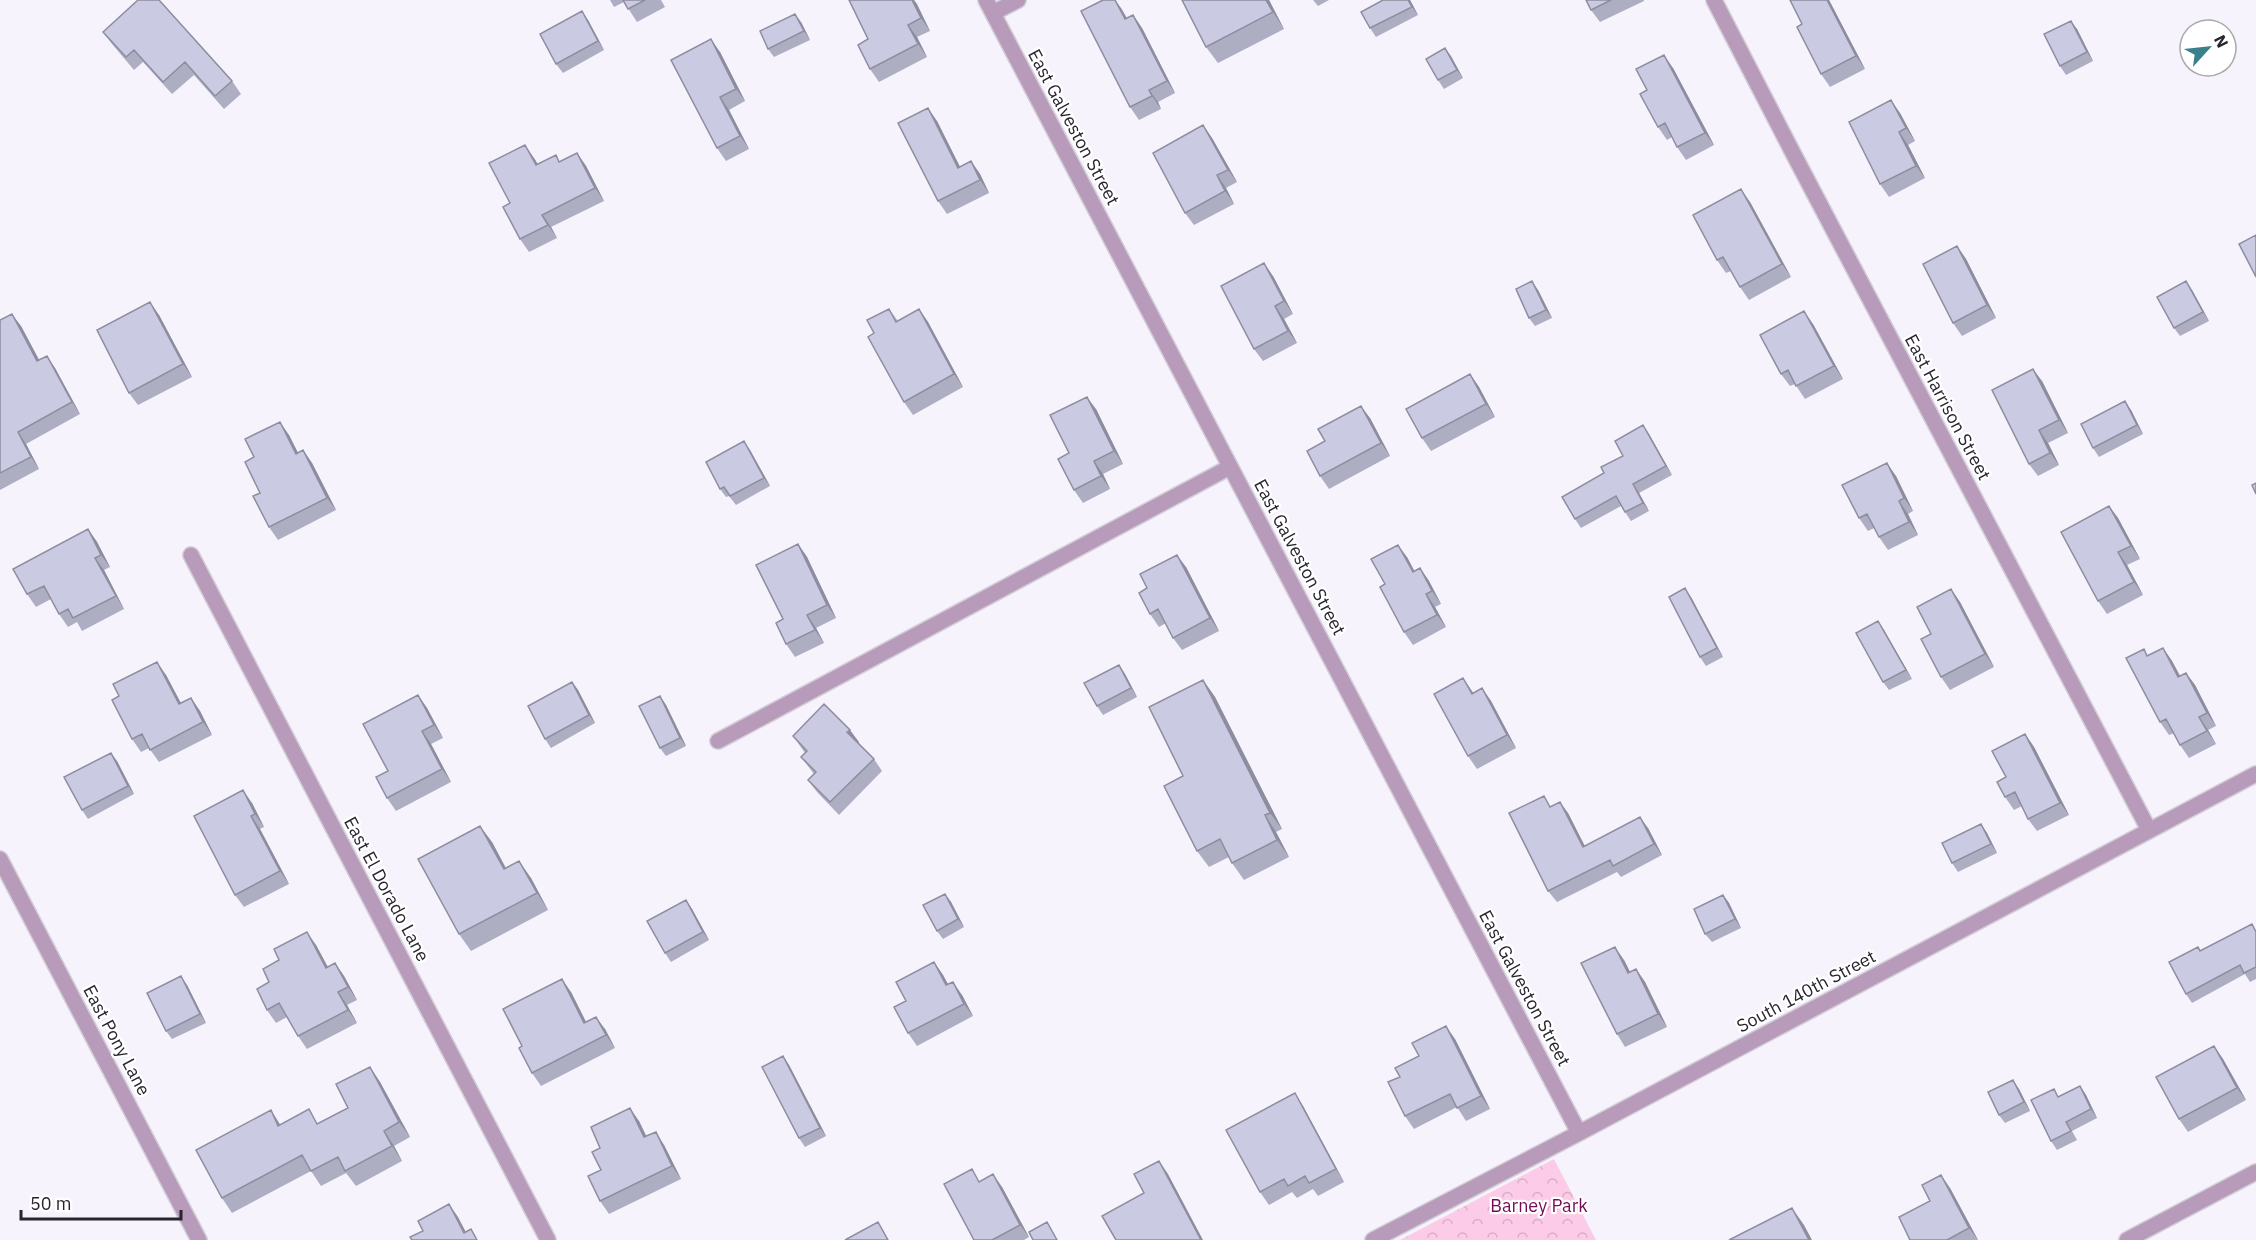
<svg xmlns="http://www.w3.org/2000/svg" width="2256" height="1240" font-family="'IBM Plex Sans',sans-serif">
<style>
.park{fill:url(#park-crowns)}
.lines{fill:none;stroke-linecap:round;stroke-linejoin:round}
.street-casing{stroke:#d2ced8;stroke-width:18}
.street{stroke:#b89bba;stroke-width:15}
.wall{fill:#aeaec3}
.shaded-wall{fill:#8d8d9f}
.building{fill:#cacae3;stroke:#8d8d9f;stroke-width:1.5}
.labels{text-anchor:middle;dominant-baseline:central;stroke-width:4.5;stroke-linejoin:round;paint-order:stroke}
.street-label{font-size:18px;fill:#29252e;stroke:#fff}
.park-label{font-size:18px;fill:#730b56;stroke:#fff}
</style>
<defs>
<pattern id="park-crowns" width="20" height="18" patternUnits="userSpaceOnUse" patternTransform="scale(1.5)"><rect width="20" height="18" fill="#fccbe7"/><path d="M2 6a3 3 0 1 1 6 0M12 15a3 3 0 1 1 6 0" fill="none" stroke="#d8aec6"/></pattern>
</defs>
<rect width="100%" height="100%" fill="#f7f3fd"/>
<path class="park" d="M1554,1159L1596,1240H1400Z"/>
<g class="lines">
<g class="street-casing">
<path id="street" d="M986,0L1579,1133
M1714,0L1794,155L2149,830
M993,13L1018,0
M191,555L548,1240
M718,741L1230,467
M0,859L199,1240
M1373,1240L1579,1133L2256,774
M2127,1240L2256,1172"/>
</g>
<use href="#street" class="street"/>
</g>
<path class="wall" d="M138,0L232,81L241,94L224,109L194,75L172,94L143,62L134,70L112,44L103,32Z
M610,0H661L665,7L637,22L624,2L614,7Z
M849,0H914L930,31L917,37L927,57L879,82L870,69L868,39Z
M1269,0L1284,29L1218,63L1206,47Z
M1313,0H1329L1318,6Z
M1383,0H1410L1418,15L1376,37L1370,28Z
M1586,0H1644V1L1600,22L1591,10Z
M1829,0L1865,69L1830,87L1821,74L1802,24Z
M1121,8L1127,18L1133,15L1142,28L1175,93L1158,102L1161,109L1139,120L1130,107Z
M588,20L604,50L563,73L556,64Z
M801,22L810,40L774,57L768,49Z
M2077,29L2093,61L2066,75L2060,66Z
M1445,48L1463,78L1444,89L1438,80Z
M720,52L745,101L729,110L749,149L726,161L717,148Z
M1673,68L1714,145L1686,160L1677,147L1672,137L1667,140L1658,127L1647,90Z
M1900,113L1915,141L1908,145L1925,178L1889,197L1880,184Z
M937,121L960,167L971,161L980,174L989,193L947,214L938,201Z
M1203,125L1212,138L1237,182L1226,188L1234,204L1194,225L1185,213Z
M577,153L586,166L604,201L551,227L557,238L529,252L520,239L510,203L534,158L538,164L560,162Z
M1750,202L1791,277L1749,300L1740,287L1731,271L1726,273L1717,260Z
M1957,246L1966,259L1996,318L1962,336L1953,323Z
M1273,276L1293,314L1284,319L1297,343L1263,361L1254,349Z
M1538,290L1552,318L1535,326L1529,318Z
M2192,290L2209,321L2180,336L2174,328Z
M889,309L898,321L919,309L928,322L963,387L913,415L904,402L874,333Z
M159,315L192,377L138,405L129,393Z
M0,320L21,326L39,360L55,368L80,414L26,444L39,469L0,490Z
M1813,324L1843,379L1805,399L1795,384L1790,386L1781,374Z
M1470,374L1479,387L1495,417L1431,451L1422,438Z
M2042,381L2068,433L2048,443L2059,465L2038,476L2029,464Z
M1096,409L1123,464L1103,474L1110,489L1083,503L1074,490L1069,453Z
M2131,410L2143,434L2099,457L2093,448Z
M1370,418L1390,456L1329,489L1320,476Z
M1643,425L1649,434L1672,475L1639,493L1649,511L1631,521L1621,506L1581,528L1575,519L1604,473L1623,456Z
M289,435L298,453L303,450L312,463L336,510L278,540L269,527L260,493L254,457Z
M750,450L770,486L736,505L729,496L726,497L720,489Z
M1896,476L1913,511L1908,514L1918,535L1888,550L1879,537L1874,528L1868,531L1859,518Z
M2109,506L2118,518L2140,559L2127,565L2143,595L2107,614L2098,601Z
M88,529L97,542L110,567L104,570L124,609L82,631L77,622L68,627L59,614L51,599L36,607L27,594Z
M798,544L807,557L836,618L816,628L824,643L795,657L786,644L783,619Z
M1407,557L1414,572L1420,568L1429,581L1441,604L1435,607L1446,627L1413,645L1404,632L1385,584Z
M1186,567L1219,631L1182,650L1173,638L1166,623L1159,627L1150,614Z
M1951,589L1960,602L1994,667L1950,690L1941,677L1931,634Z
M1691,597L1723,657L1706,666L1700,657Z
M1878,621L1884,630L1912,679L1889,690L1883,682Z
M2163,648L2172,661L2180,676L2186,673L2195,685L2216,726L2208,730L2216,744L2189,758L2180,745L2174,733L2169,735L2160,722L2148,655Z
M1119,665L1125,674L1137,697L1103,715L1097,706Z
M166,675L181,703L191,698L200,711L212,735L159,762L149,748L141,752L132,739Z
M1203,680L1215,697L1282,829L1276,832L1289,857L1244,880L1232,863L1229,857L1209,867L1197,851L1183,776Z
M572,682L578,690L595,723L551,748L545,739Z
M1482,688L1491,701L1516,748L1477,769L1468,756L1472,691L1473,693Z
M418,695L427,708L443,738L431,744L451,782L396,811L387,798Z
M660,696L666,705L686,746L666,756L660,748Z
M2025,734L2034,747L2069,815L2037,831L2028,819L2022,806L2014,810L2005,797L2006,777Z
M793,736L859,742L858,743L874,759L882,771L839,815L817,792L808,780L814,774L801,757L805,753Z
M117,761L134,794L88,819L82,810Z
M252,803L264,827L260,829L289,884L244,907L235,895Z
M1551,806L1568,813L1585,846L1648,828L1662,855L1621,877L1617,872L1557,902L1548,891Z
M1981,824L1987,833L1997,853L1958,872L1952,863Z
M492,842L506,868L531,878L548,910L471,951L459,934Z
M945,894L951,902L964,927L943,939L937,931Z
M1723,895L1729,903L1741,928L1712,942L1705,934Z
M686,900L692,909L709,940L671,962L665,953Z
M2256,932V979L2250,982L2245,974L2192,1003L2186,994L2198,947L2201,951Z
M316,945L328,967L335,963L344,976L357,1000L347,1005L357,1023L307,1049L298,1036L287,1017L276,1023L267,1010L269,982Z
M1624,960L1630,972L1636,969L1645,982L1667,1027L1625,1047L1617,1034Z
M934,962L943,975L948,984L962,995L973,1016L917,1046L908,1033L906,1001Z
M187,985L206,1023L172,1039L166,1031Z
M571,992L586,1022L605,1029L615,1048L541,1086L532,1073L522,1046Z
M1455,1039L1490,1109L1466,1121L1457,1107L1414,1129L1405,1116L1400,1077Z
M2214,1046L2223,1059L2246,1100L2188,1132L2179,1119Z
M783,1056L789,1065L826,1136L805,1147L799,1138Z
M370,1067L380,1082L410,1137L394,1146L402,1161L356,1186L346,1173L321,1186L311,1171L232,1213L222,1198L319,1123L348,1108Z
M2080,1086L2086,1095L2097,1118L2072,1131L2077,1140L2057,1150L2051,1141L2060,1097Z
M2019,1089L2030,1111L2005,1123L1999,1115Z
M1303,1106L1344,1182L1318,1196L1313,1189L1297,1198L1292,1192L1269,1205L1260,1192Z
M639,1121L646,1136L664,1145L681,1179L609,1214L600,1201L601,1170L600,1148Z
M1002,1187L1029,1237L1024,1240H974Z
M1950,1188L1978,1240H1910L1930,1201Z"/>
<path class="shaded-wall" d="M912,0H914L917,4L930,31L921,18Z
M1115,0L1121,8L1134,32L1125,19Z
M1266,0H1269L1284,29L1273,12Z
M1408,0H1410L1418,15L1412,7Z
M1827,0H1829L1865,69L1856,56Z
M582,11L588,20L604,50L598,41Z
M795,14L801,22L810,40L804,31Z
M1133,15L1142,28L1175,93L1167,81Z
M2071,21L2077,29L2093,61L2087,52Z
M908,25L917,37L927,57L918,44Z
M711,39L720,52L745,101L736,89Z
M1445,48L1451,56L1463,78L1457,70Z
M1664,55L1673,68L1714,145L1705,133Z
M1149,90L1158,102L1161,109L1152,96Z
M720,97L729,110L749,149L740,136Z
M1891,100L1900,113L1915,141L1906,128Z
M928,108L937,121L967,181L958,168Z
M1203,125L1212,138L1237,182L1228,170Z
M1899,132L1908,145L1925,178L1916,166Z
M525,145L534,158L545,178L536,165Z
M577,153L586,166L604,201L595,188Z
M971,161L980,174L989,193L980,180Z
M1217,175L1226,188L1234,204L1225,191Z
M1741,189L1750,202L1791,277L1782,264Z
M542,215L551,227L557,238L548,225Z
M1957,246L1966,259L1996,318L1987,305Z
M1264,263L1273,276L1293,314L1284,301Z
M1532,281L1538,290L1552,318L1546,310Z
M2186,281L2192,290L2209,321L2203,312Z
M150,302L159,315L192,377L183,364Z
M1275,306L1284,319L1297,343L1288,331Z
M919,309L928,322L963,387L954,374Z
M1804,311L1813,324L1843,379L1834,366Z
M12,314L21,326L46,373L37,361Z
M47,356L55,368L80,414L72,402Z
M2033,369L2042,381L2068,433L2059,420Z
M1470,374L1479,387L1495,417L1486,404Z
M1087,397L1096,409L1123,464L1114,451Z
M2125,401L2131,410L2143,434L2137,425Z
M1361,406L1370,418L1390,456L1381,443Z
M280,422L289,435L305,467L296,454Z
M1643,425L1649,434L1672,475L1666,466Z
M2039,430L2048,443L2059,465L2050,453Z
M18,432L26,444L39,469L31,457Z
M744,441L750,450L770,486L764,478Z
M303,450L312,463L336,510L327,498Z
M1094,461L1103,474L1110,489L1101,476Z
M1887,463L1896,476L1913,511L1904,498Z
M1633,484L1639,493L1649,511L1643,503Z
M1899,501L1908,514L1918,535L1909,522Z
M2109,506L2118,518L2140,559L2131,546Z
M88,529L97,542L110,567L101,555Z
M798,544L807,557L836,618L827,605Z
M1398,545L1407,557L1422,585L1413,572Z
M2118,552L2127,565L2143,595L2134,582Z
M1177,555L1186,567L1219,631L1210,618Z
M95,558L104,570L124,609L116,596Z
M1420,568L1429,581L1441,604L1432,591Z
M1685,588L1691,597L1723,657L1717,648Z
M1951,589L1960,602L1994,667L1985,654Z
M1426,594L1435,607L1446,627L1437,615Z
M807,615L816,628L824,643L815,630Z
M1878,621L1884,630L1912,679L1906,670Z
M2163,648L2172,661L2187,689L2178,677Z
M157,662L166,675L188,717L179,704Z
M1119,665L1125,674L1137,697L1131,688Z
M2186,673L2195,685L2216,726L2207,713Z
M1463,678L1472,691L1480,707L1472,694Z
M1203,680L1215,697L1282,829L1270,813Z
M572,682L578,690L595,723L589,715Z
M1482,688L1491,701L1516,748L1507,735Z
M418,695L427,708L443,738L434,725Z
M660,696L666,705L686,746L680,738Z
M191,698L200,711L212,735L203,722Z
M2199,717L2208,730L2216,744L2207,731Z
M850,730L859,742L856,745L847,732Z
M422,731L431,744L451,782L442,769Z
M2025,734L2034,747L2069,815L2060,803Z
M111,753L117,761L134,794L128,786Z
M243,790L252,803L264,827L255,814Z
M1560,802L1568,813L1591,859L1583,847Z
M1265,815L1276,832L1289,857L1277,840Z
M251,816L260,829L289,884L280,871Z
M1640,817L1648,828L1662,855L1654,844Z
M1981,824L1987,833L1997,853L1991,844Z
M480,826L492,842L515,886L504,869Z
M519,861L531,878L548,910L537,893Z
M945,894L951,902L964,927L958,919Z
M1723,895L1729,903L1741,928L1735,919Z
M686,900L692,909L709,940L703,932Z
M307,932L316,945L335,981L326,968Z
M1615,947L1624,960L1637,986L1628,973Z
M934,962L943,975L955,998L946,985Z
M335,963L344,976L357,1000L348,987Z
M1636,969L1645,982L1667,1027L1658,1014Z
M181,976L187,985L206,1023L200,1014Z
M562,979L571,992L593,1036L584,1023Z
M953,982L962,995L973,1016L964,1004Z
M338,992L347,1005L357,1023L348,1010Z
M596,1017L605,1029L615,1048L606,1035Z
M1446,1026L1455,1039L1490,1109L1481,1096Z
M2214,1046L2223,1059L2246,1100L2237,1088Z
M783,1056L789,1065L826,1136L820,1128Z
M370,1067L380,1082L410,1137L399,1122Z
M2013,1080L2019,1089L2030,1111L2024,1102Z
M2080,1086L2086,1095L2097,1118L2091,1109Z
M1295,1093L1303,1106L1344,1182L1336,1169Z
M630,1108L639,1121L653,1150L644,1137Z
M271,1110L281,1126H278Z
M384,1131L394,1146L402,1161L392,1146Z
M656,1132L664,1145L681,1179L672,1166Z
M1159,1161L1168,1174L1203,1240H1201Z
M993,1174L1002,1187L1029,1237L1020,1225Z
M1941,1175L1950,1188L1978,1240L1969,1228Z
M449,1204L458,1217L470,1240L464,1233Z
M1792,1208L1804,1225L1812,1240H1809Z"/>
<path class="building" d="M138,0H159L232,81L215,96L185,62L163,82L134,50L126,57L103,32Z
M623,0H645L628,9Z
M849,0H912L921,18L908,25L918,44L870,69L858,45L868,39Z
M1103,0H1115L1125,19L1133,15L1167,81L1149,90L1152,96L1130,107L1081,11Z
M1182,0H1266L1273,12L1206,47Z
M1383,0H1408L1412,7L1370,28L1361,12Z
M1586,0H1611L1591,10Z
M1790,0H1827L1856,56L1821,74L1797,27L1802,24Z
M582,11L598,41L556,64L540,34Z
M795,14L804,31L768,49L760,31Z
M2071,21L2087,52L2060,66L2044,34Z
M711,39L736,89L720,97L740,136L717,148L671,60Z
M1445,48L1457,70L1438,80L1426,59Z
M1664,55L1705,133L1677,147L1665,123L1658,127L1640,94L1647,90L1636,69Z
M1891,100L1906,128L1899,132L1916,166L1880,184L1849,122Z
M928,108L958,168L971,161L980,180L938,201L898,123Z
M1203,125L1228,170L1217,175L1225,191L1185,213L1153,153Z
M525,145L536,165L556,155L559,162L577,153L595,188L542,215L548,225L520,239L503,207L510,203L489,163Z
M1741,189L1782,264L1740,287L1723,257L1717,260L1693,215Z
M2256,235V277L2239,244Z
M1957,246L1987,305L1953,323L1923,264Z
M1264,263L1284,301L1275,306L1288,331L1254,349L1221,286Z
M1532,281L1546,310L1529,318L1516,289Z
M2186,281L2203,312L2174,328L2157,297Z
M150,302L183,364L129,393L97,330Z
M889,309L896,322L919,309L954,374L904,402L868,337L874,333L867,320Z
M1804,311L1834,366L1796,386L1788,370L1781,374L1760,335Z
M12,314L37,361L47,356L72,402L18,432L31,457L0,473V320Z
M2033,369L2059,420L2039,430L2050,453L2029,464L1992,390Z
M1470,374L1486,404L1422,438L1406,409Z
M1087,397L1114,451L1094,461L1101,476L1074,490L1058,459L1069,453L1050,415Z
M2125,401L2137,425L2093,448L2081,424Z
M1361,406L1381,443L1320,476L1307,451L1325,441L1318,429Z
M280,422L296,454L303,450L327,498L269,527L253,496L260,493L245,462L254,457L245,439Z
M1643,425L1666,466L1633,484L1643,503L1625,512L1616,496L1575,519L1562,497L1604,473L1601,467L1623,456L1615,441Z
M744,441L764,478L730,496L724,487L720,489L706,462Z
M1887,463L1904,498L1899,501L1909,522L1879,537L1867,514L1859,518L1842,485Z
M2256,483V494L2252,485Z
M2109,506L2131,546L2118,552L2134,582L2098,601L2061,532Z
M88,529L101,555L95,558L116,596L73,618L68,609L59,614L44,586L27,594L13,569Z
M798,544L827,605L807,615L815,630L786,644L776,623L783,619L756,565Z
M1398,545L1413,572L1420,568L1432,591L1426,594L1437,615L1404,632L1380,587L1385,584L1371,559Z
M1177,555L1210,618L1173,638L1158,609L1150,614L1139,593L1147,588L1140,574Z
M1685,588L1717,648L1700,657L1669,597Z
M1951,589L1985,654L1941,677L1921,639L1931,634L1917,607Z
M1878,621L1906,670L1883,682L1856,633Z
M2163,648L2178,677L2186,673L2207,713L2199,717L2207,731L2180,745L2166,719L2160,722L2126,658L2144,649L2147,656Z
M157,662L179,704L191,698L203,722L150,750L142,734L132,739L112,700L119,696L113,684Z
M1119,665L1131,688L1097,706L1084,683Z
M1463,678L1472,694L1482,688L1507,735L1468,756L1434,694Z
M1203,680L1270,813L1265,815L1277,840L1232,863L1220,839L1197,851L1164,786L1183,776L1149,707Z
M572,682L589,715L545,739L528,706Z
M418,695L434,725L422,731L442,769L387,798L376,777L388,771L363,724Z
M660,696L680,738L660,748L639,706Z
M824,704L850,730L847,732L874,759L830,802L808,780L816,772L801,757L807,751L793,736Z
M2025,734L2060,803L2028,819L2015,792L2005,797L1997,782L2006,777L1992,751Z
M111,753L128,786L82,810L64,777Z
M243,790L255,814L251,816L280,871L235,895L194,816Z
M1544,796L1550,807L1560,802L1583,847L1640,817L1654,844L1613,866L1610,860L1548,891L1509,813Z
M1981,824L1991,844L1952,863L1942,843Z
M480,826L504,869L519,861L537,893L459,934L418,859Z
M945,894L958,919L937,931L923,905Z
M1723,895L1735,919L1705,934L1694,909Z
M686,900L703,932L665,953L647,921Z
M2252,924L2256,932V967L2244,973L2240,965L2186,994L2169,962L2198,947L2200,951Z
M307,932L326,968L335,963L348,987L338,992L348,1010L298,1036L279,1003L267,1010L257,989L269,982L263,969L279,960L274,949Z
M1615,947L1628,973L1636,969L1658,1014L1617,1034L1581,963Z
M934,962L946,985L953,982L964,1004L908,1033L894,1007L906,1001L896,982Z
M181,976L200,1014L166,1031L147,993Z
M562,979L584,1023L596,1017L606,1035L532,1073L519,1048L522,1046L503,1009Z
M1446,1026L1481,1096L1457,1108L1450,1094L1405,1116L1388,1082L1400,1077L1395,1068L1419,1056L1412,1043Z
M2214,1046L2237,1088L2179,1119L2156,1077Z
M783,1056L820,1128L799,1138L762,1067Z
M370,1067L399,1122L384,1131L392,1146L345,1171L338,1157L311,1171L302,1155L222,1198L196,1150L271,1110L278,1126L309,1109L317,1124L348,1108L336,1084Z
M2013,1080L2024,1102L1999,1115L1988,1092Z
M2080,1086L2091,1109L2066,1122L2071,1131L2051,1141L2031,1100L2054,1089L2058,1097Z
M1295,1093L1336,1169L1309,1183L1305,1176L1288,1186L1284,1179L1260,1192L1226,1130Z
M630,1108L644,1137L656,1132L672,1166L600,1201L588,1176L601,1170L592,1152L600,1148L591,1127Z
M1159,1161L1201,1240H1116L1102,1216L1144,1193L1134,1174Z
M972,1169L979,1182L993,1174L1020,1225L992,1240H974L944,1184Z
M1941,1175L1969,1228L1947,1240H1910L1899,1217L1930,1201L1922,1185Z
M449,1204L464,1233L471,1229L477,1240H412L410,1237L423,1231L418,1221Z
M1792,1208L1809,1240H1729Z
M878,1222L888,1240H845Z
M1047,1222L1057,1240H1033L1029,1232Z"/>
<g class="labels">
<g class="street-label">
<text transform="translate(1074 127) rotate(62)">East Galveston Street</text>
<text transform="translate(1948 407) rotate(62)">East Harrison Street</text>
<text transform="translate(1300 557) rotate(62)">East Galveston Street</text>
<text transform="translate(387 889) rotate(62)">East El Dorado Lane</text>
<text transform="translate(1525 988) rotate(62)">East Galveston Street</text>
<text transform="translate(1806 991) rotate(-28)">South 140th Street</text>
<text transform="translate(117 1040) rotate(62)">East Pony Lane</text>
</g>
<g class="park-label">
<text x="1539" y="1205">Barney Park</text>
</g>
</g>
<g transform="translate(2208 48) rotate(63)"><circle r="28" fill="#ffffff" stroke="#a9a8ab" stroke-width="1.5"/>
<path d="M0-4.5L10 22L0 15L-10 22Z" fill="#3a808b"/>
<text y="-9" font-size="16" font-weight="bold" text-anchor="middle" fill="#29252e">N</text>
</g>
<path d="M21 1210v9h160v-9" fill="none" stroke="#29252e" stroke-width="3"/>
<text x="30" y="1210" font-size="18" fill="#29252e" stroke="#ffffff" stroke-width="4.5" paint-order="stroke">50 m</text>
</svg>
